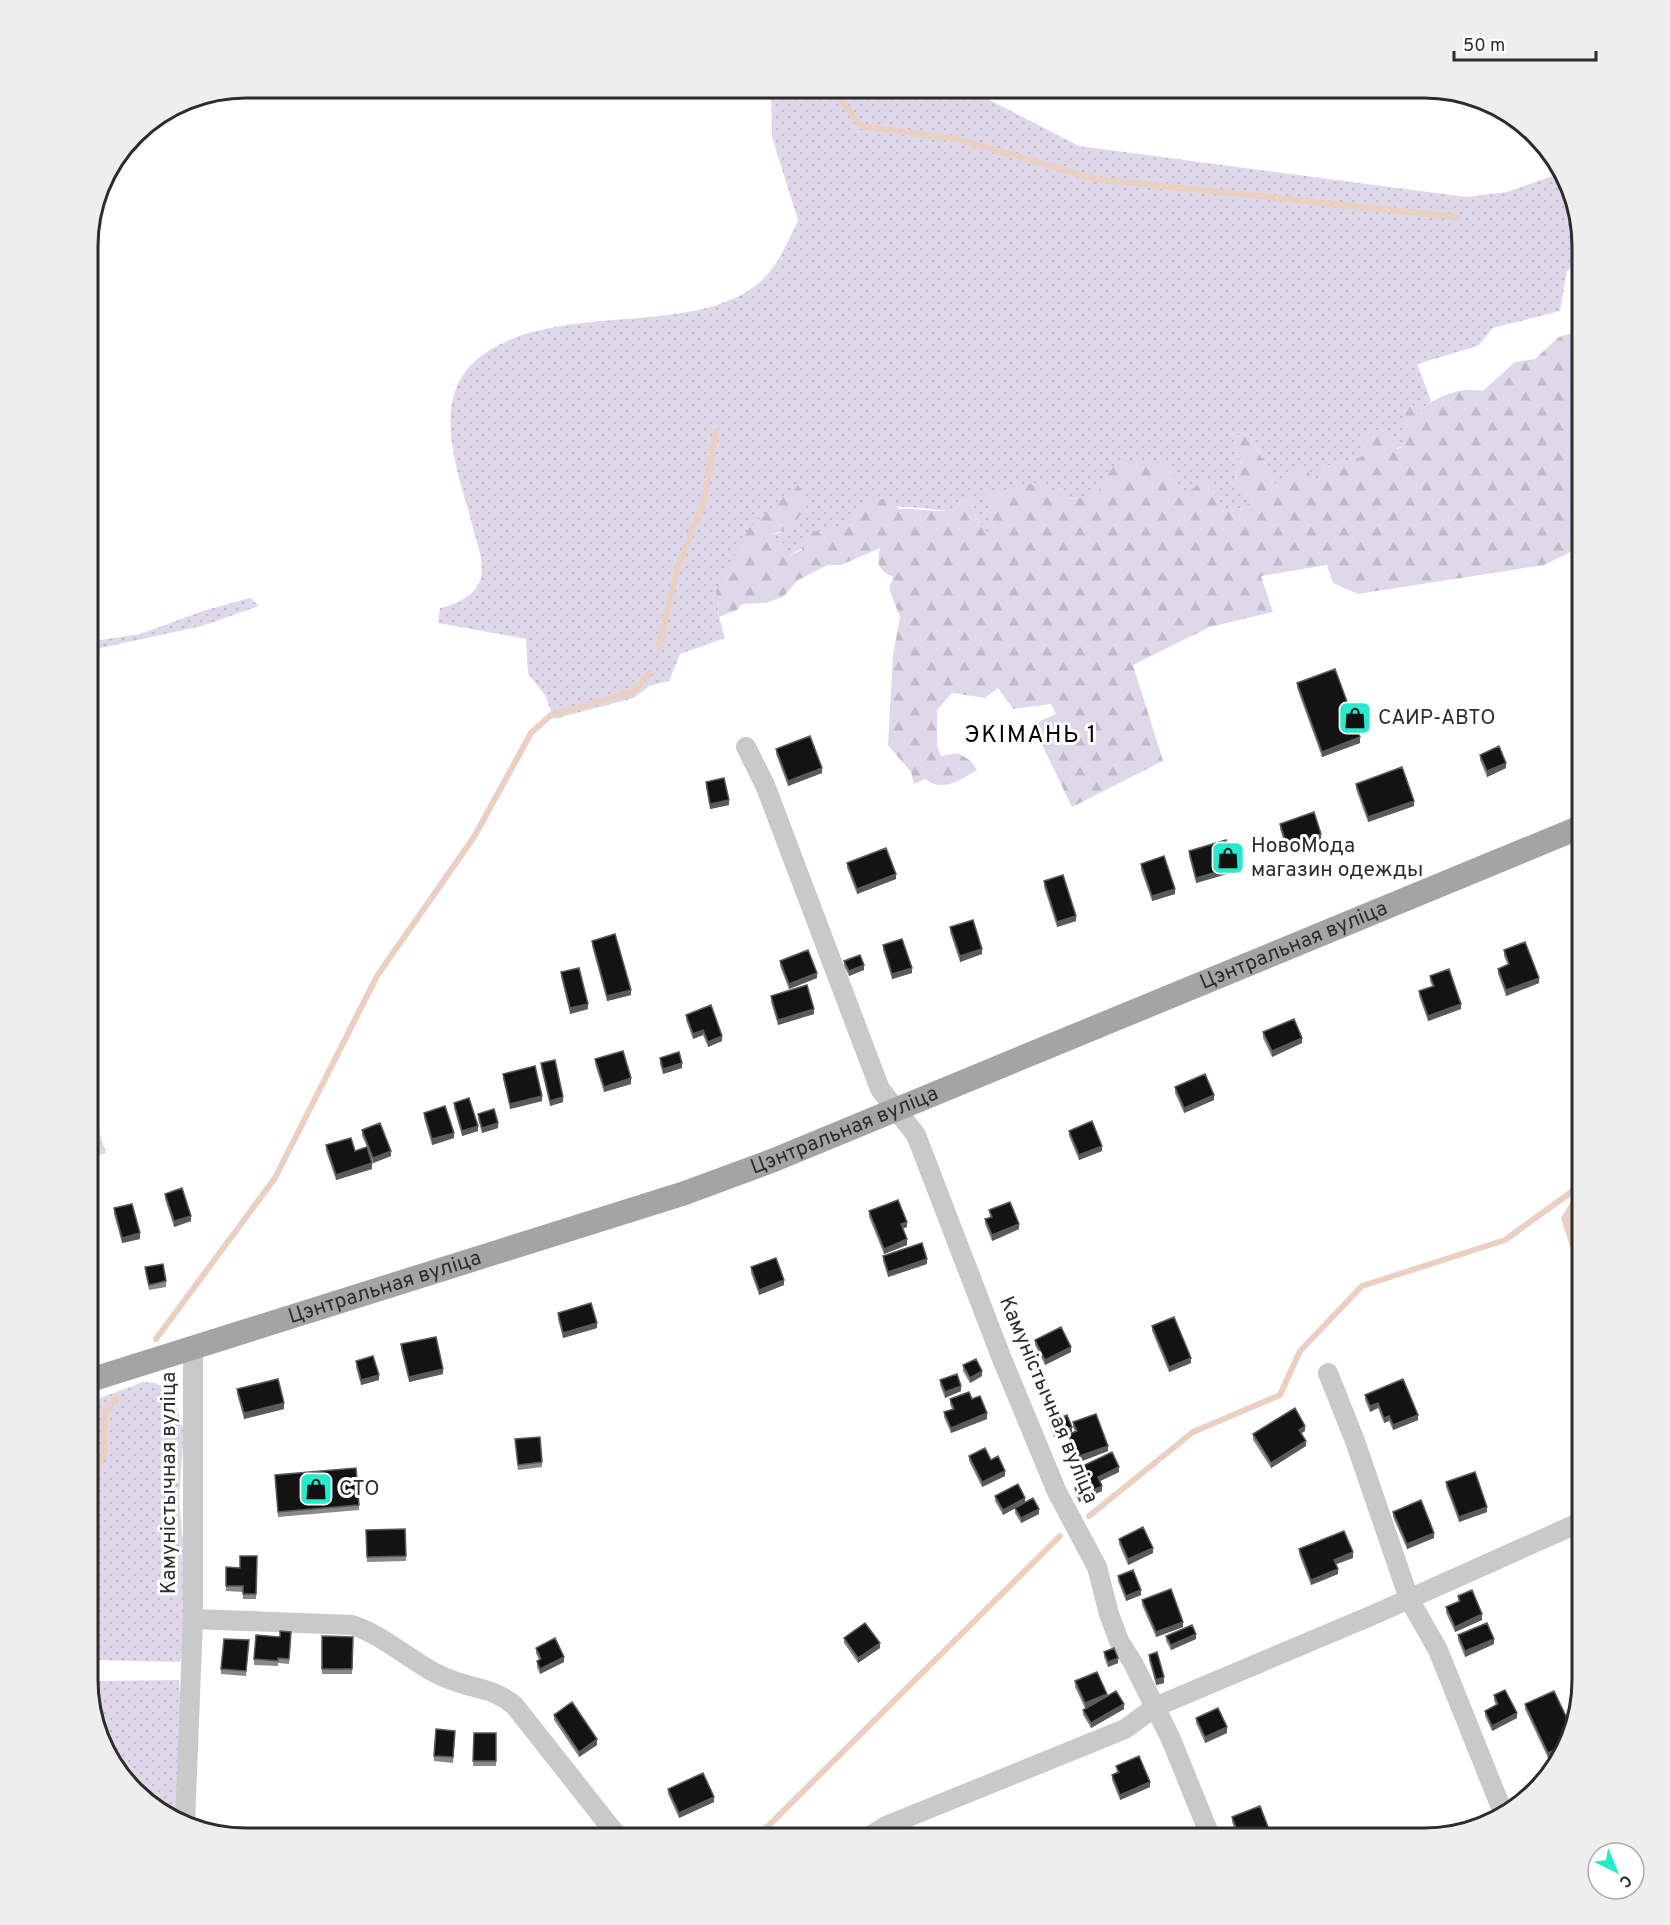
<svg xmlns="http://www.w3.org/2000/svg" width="1670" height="1925" font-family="Overpass,sans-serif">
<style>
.grass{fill:url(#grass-dots)}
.forest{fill:url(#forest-firs)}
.water{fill:#ebcfc3}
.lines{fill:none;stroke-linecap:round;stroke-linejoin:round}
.stream{stroke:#ebcfc3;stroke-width:6}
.minor{stroke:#c9c9c9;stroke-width:20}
.major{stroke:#a4a4a4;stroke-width:24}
.wall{fill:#898989}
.shaded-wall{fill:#5a5a5a}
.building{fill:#131313;stroke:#5a5a5a;stroke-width:1.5}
.labels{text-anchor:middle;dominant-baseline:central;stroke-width:6;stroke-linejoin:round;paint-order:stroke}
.poi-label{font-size:21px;fill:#2c2c2c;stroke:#fff;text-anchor:start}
.street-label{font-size:21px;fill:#2c2c2c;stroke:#fff}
.quarter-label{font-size:24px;letter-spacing:1.5px;fill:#000;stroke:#fff}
.rim{fill:none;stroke:#2c2c2c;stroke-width:3}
</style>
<defs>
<pattern id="grass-dots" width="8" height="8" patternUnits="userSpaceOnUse" patternTransform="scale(1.5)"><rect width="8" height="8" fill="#dfd8ea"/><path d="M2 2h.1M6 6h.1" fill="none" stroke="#c0bac9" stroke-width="1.8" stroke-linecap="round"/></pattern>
<pattern id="forest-firs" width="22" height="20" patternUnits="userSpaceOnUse" patternTransform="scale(1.5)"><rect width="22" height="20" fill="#dfd8ea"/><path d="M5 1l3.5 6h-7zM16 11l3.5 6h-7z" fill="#c0bac9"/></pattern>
</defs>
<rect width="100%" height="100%" fill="#fff"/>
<path class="grass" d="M771,87H959L980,95L1079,146L1466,197L1507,192L1563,172L1575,195L1583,258L1567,271L1560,311L1493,328L1478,346L1417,364L1431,401L1419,412L1405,446L1323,467L1317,484H1275L1251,437L1241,434L1235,437L1234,447L1242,465L1235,472L1237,481L1253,500L1243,508L1227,511L1186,494L1102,488L1086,499L1058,497L1040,482L987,495L993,529L986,532L978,521L970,499L960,502L954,510C941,512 933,509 921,508C903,507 887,506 869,502L859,516L790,555L769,540V535L779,533L797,484L716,591L719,617L725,638L680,654L669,681L649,686L634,698L554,719L545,695L528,674L526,639L438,623L440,608C457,604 476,596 481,577C484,561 477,543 473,528C460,477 428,402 476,360C551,297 694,341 761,281C779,265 788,241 798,220L772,137Z
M250,598L259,606L202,626L87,651V642L140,634L203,611Z
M87,1094L106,1153L87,1159Z
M143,1382L155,1383L166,1389L175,1400L184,1431L179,1499L185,1563V1651L180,1662L91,1660L87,1663V1403Z
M87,1676L94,1681L179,1680L182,1720L178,1822L119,1776L96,1731Z
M203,1828L280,1829L290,1838H245Z"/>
<path class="forest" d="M1583,330V546L1544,565L1358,594L1333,583L1327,565L1261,576L1273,612L1210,627L1133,665L1163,761L1072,807L1035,730L1038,722L1056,714L1051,704L1013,709L998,688L985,698L952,693L937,710V746L941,756L958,753L971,761L977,770C960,780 943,793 925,779L914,784L911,772L888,745L893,655L900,617L889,589L893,577C877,569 877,564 880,548L841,565H828L798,580L783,597L765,603L742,604L737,610L719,617L716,591L749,528L797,484L810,502C799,519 789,530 769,535V540L783,543L790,555L802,550V541L812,531C836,532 856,520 869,501L889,498L899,509C918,508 935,513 954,510L960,502L970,499L978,521L986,532L993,528L986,494L1040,482C1063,500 1077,505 1102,488L1103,477L1120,460L1164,463L1186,494L1204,480L1227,511L1243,508L1253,500L1237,481L1235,471L1242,464L1234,447L1235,437L1241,434L1251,437L1275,484L1289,471L1306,469L1317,484L1323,467L1364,456L1363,441L1376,430L1393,434L1397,449L1405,446L1404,411L1412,404L1419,411C1439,395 1458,387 1483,391L1515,362L1535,359L1559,337Z"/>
<path class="water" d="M1583,1072V1281L1581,1282L1561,1218L1581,1185L1574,1137Z"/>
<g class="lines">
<path class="stream" d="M831,87L861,126L957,139L1095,179L1457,217
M659,647L677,569L704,500L716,431
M156,1339L275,1178L377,976L474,837L531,733L551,715L633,692L650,672
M87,1492L104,1454V1415L116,1398
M1089,1516L1193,1432L1280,1395L1300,1351L1362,1286L1505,1240L1581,1185
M758,1838L760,1834L1060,1536"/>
<path class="minor" d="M746,747L765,785L880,1089L916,1135L1002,1359L1057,1492L1097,1567L1109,1614L1119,1641L1133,1663L1170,1737L1211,1838
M1328,1373L1355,1441L1409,1599L1438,1650L1504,1815
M193,1619L352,1625C389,1637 416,1668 454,1681C476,1689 495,1689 514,1705L619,1838
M185,1824L193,1619V1347
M867,1838L886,1826L1125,1729L1155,1707L1373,1615L1583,1521"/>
<path class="major" id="s1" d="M87,1381L685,1193L774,1160L1583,826"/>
</g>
<path class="wall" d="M1297,683L1360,743L1322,757L1297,688Z
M776,749L822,773L788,786L776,754Z
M1480,755L1506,768L1487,777L1480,760Z
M706,782L729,805L710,809L706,787Z
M1356,784L1414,806L1368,822L1356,789Z
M1280,824L1321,840L1287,851L1280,829Z
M1189,851L1234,872L1196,883L1189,856Z
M847,863L896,879L857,894L847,868Z
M1141,864L1175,894L1152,901L1141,870Z
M1044,881L1076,921L1057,927L1044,887Z
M950,927L982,954L960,962L950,932Z
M592,941L631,995L607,1001L592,946Z
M883,945L912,973L892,979L883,950Z
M1504,950L1539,983L1506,996L1498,974V969L1508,965L1504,956Z
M780,961L817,978L789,989L780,966Z
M844,961L864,970L849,976L844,966Z
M561,972L588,1009L570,1014L561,977Z
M1430,976L1461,1009L1428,1021L1419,996V991L1432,986L1430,981Z
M771,996L814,1014L778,1025L771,1002Z
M686,1015L722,1041L708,1047L703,1035L693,1039L686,1020Z
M1263,1032L1302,1043L1272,1057L1263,1038Z
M660,1058L682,1068L663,1074L660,1064Z
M595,1059L631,1084L604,1092L595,1064Z
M541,1063L563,1102L550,1106L541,1068Z
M503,1074L542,1101L510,1109L503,1079Z
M1175,1087L1214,1100L1184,1113L1175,1093Z
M454,1103L478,1131L462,1136L454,1108Z
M424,1113L454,1138L432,1145L424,1118Z
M478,1114L498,1128L482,1133L478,1119Z
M362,1130L391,1156L373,1163L367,1149L372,1169L336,1180L326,1151V1145L355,1151L367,1147L362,1136Z
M1069,1131L1102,1151L1079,1160L1069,1136Z
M165,1194L191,1221L174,1227L165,1199Z
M114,1208L140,1239L122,1243L114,1214Z
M989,1210L1019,1229L992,1241L985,1224V1219L990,1217Z
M869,1211L907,1227L902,1229L907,1245L884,1254L869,1217Z
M883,1256L927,1264L888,1277L883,1261Z
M145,1267L166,1281V1287L149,1290L145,1272Z
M751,1267L784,1285L759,1295L751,1273Z
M558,1313L597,1328L563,1338L558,1319Z
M1152,1326L1191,1363L1169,1372L1152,1331Z
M1035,1340L1071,1352L1045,1365L1035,1345Z
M401,1344L443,1374L409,1382L401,1350Z
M356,1361L379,1380L361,1385L356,1367Z
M963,1365L982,1376L970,1383L963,1371Z
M940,1380L961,1391L945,1398L940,1385Z
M237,1389L284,1409L244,1419L237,1394Z
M1365,1395L1418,1420L1393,1430L1389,1421L1384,1423L1378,1408L1370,1412L1365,1400Z
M950,1399L987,1419L951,1433L944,1417V1412L952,1409L950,1404Z
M1050,1422L1072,1432L1055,1439L1050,1427Z
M1073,1422L1108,1451L1077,1463L1069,1439V1434L1075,1432L1073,1427Z
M1305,1431L1301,1433L1306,1446L1271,1468L1253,1440V1434Z
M515,1439L542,1462V1467L518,1470Z
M969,1456L991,1460L1005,1476L982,1487L969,1461Z
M1072,1471L1119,1472L1100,1481L1102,1491L1079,1502L1075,1493V1488L1077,1487L1072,1476Z
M275,1475L359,1505V1510L278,1517Z
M1446,1482L1487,1512L1459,1522L1446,1487Z
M995,1496L1025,1502L1039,1514L1021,1523L1015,1513V1508L1003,1515L995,1501Z
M1393,1512L1434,1538L1407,1549L1393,1517Z
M405,1529L406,1561L367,1562L366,1530Z
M1119,1539L1153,1553L1128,1565L1119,1544Z
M1299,1549L1353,1558L1336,1564L1338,1574L1311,1585L1299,1554Z
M257,1556L256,1599H243V1592L226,1591V1567L240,1568Z
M1118,1576L1141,1595L1126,1601L1118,1581Z
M1458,1596L1482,1620L1455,1632L1446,1613V1607L1458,1602Z
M1142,1600L1183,1627L1156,1637L1142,1605Z
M1458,1635L1494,1644L1465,1657L1458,1640Z
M322,1636L353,1637L352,1674H322Z
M1166,1636L1196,1639L1171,1650L1166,1641Z
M291,1637L289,1664L278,1663V1666L254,1665V1659Z
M844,1638L880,1648L858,1663L844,1643Z
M249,1640L246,1676L221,1674V1669Z
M536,1648L564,1662L540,1674L537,1667V1661L539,1660L536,1653Z
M1104,1652L1118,1663L1108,1667L1104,1657Z
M1149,1655L1164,1683L1156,1685L1149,1660Z
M1075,1681L1107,1696L1124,1709L1091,1728L1083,1715V1710L1085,1708L1075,1687Z
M1494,1695L1517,1718L1492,1731L1485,1716V1711L1496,1705L1494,1701Z
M1525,1704L1572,1729L1567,1749L1548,1758L1525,1709Z
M554,1715L597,1745L579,1757L554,1720Z
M1196,1718L1227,1733L1205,1743L1196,1723Z
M474,1733H496V1766H473Z
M455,1736L453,1763L434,1761V1756Z
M1116,1766L1150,1787L1120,1800L1112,1780V1775L1117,1773Z
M668,1789L714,1802L679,1818L668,1794Z
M1232,1817L1268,1833L1254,1838H1238L1232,1822Z"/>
<path class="shaded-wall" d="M1360,737V743L1322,757V752Z
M1506,763V768L1487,777V771Z
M822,768V773L788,786V781Z
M729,800V805L710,809V804Z
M1414,801V806L1368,822V817Z
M1321,834V840L1287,851V846Z
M1234,867V872L1196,883V878Z
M896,874V879L857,894V889Z
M1175,889V894L1152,901V896Z
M1076,916V921L1057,927V922Z
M982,949V954L960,962V956Z
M864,965V970L849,976V971Z
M912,968V973L892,979V974Z
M817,973V978L789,989V984Z
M1539,978V983L1506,996V990Z
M631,990V995L607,1001V996Z
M588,1004V1009L570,1014V1008Z
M1461,1004V1009L1428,1021V1016Z
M814,1009V1014L778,1025V1020Z
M703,1030V1035L693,1039V1034Z
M722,1036V1041L708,1047V1042Z
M1302,1038V1043L1272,1057V1051Z
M682,1063V1068L663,1074V1069Z
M631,1078V1084L604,1092V1087Z
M1214,1095V1100L1184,1113V1108Z
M542,1096V1101L510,1109V1104Z
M563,1097V1102L550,1106V1101Z
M498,1123V1128L482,1133V1128Z
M478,1126V1131L462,1136V1131Z
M454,1133V1138L432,1145V1139Z
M1102,1146V1151L1079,1160V1155Z
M391,1151V1156L373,1163V1158Z
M372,1163V1169L336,1180V1175Z
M191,1216V1221L174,1227V1221Z
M907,1222V1227L901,1229V1224Z
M1019,1224V1229L992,1241V1235Z
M140,1233V1239L122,1243V1238Z
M907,1239V1245L884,1254V1249Z
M91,1243V1248L87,1249V1244Z
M927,1259V1264L888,1277V1272Z
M784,1280V1285L759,1295V1290Z
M597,1323V1328L563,1338V1333Z
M1071,1347V1352L1045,1365V1360Z
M1191,1358V1363L1169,1372V1367Z
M443,1369V1374L409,1382V1377Z
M982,1371V1376L970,1383V1378Z
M379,1375V1380L361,1385V1380Z
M961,1386V1391L945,1398V1392Z
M284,1403V1409L244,1419V1413Z
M1378,1403V1408L1370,1412V1406Z
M987,1413V1419L951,1433V1428Z
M1418,1415V1420L1393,1430V1425Z
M1389,1416V1421L1384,1423V1418Z
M1305,1426V1431L1299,1435V1430Z
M1072,1427V1432L1055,1439V1434Z
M1306,1441V1446L1271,1468V1463Z
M1108,1446V1451L1077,1463V1457Z
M1119,1467V1472L1098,1482V1477Z
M1005,1471V1476L982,1487V1482Z
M1102,1486V1491L1079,1502V1497Z
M1025,1498V1503L1003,1515V1510Z
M1487,1507V1512L1459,1522V1517Z
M1039,1509V1514L1021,1523V1518Z
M1434,1533V1538L1407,1549V1544Z
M1153,1548V1553L1128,1565V1559Z
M1353,1552V1558L1334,1565V1560Z
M1338,1569V1574L1311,1585V1580Z
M1141,1590V1595L1126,1601V1596Z
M1482,1614V1620L1455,1632V1627Z
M1183,1622V1627L1156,1637V1632Z
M1196,1634V1639L1171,1650V1645Z
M1494,1639V1644L1465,1657V1651Z
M880,1643V1648L858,1663V1658Z
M564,1657V1662L540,1674V1669Z
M1118,1658V1663L1108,1667V1662Z
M1164,1677V1683L1156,1685V1680Z
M1107,1694V1699L1085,1708V1703Z
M1124,1704V1709L1091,1728V1723Z
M1517,1713V1718L1492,1731V1726Z
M1227,1727V1733L1205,1743V1737Z
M597,1739V1745L579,1757V1752Z
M1568,1744L1567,1749L1548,1758V1753Z
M1150,1782V1787L1120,1800V1795Z
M714,1797V1802L679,1818V1813Z
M1268,1827V1833L1254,1838H1241Z"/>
<path class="building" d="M1335,669L1360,737L1322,752L1297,683Z
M810,736L822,768L788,781L776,749Z
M1499,746L1506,763L1487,771L1480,755Z
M1402,767L1414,801L1368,817L1356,784Z
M724,778L729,800L710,804L706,782Z
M1314,812L1321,834L1287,846L1280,824Z
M1226,840L1234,867L1196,878L1189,851Z
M886,848L896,874L857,889L847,863Z
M1164,856L1175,889L1152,896L1141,864Z
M1063,875L1076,916L1057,922L1044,881Z
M973,920L982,949L960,956L950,927Z
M615,934L631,990L607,996L592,941Z
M902,939L912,968L892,974L883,945Z
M1525,942L1539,978L1506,990L1498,969L1509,964L1504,950Z
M808,950L817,973L789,984L780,961Z
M860,955L864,965L849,971L844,961Z
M579,968L588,1004L570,1008L561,972Z
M1449,969L1461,1004L1428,1016L1419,991L1434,986L1430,976Z
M807,985L814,1009L778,1020L771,996Z
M711,1005L722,1036L708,1042L703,1030L693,1034L686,1015Z
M1294,1019L1302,1038L1272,1051L1263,1032Z
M623,1051L631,1078L604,1087L595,1059Z
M679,1052L682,1063L663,1069L660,1058Z
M555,1060L563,1097L550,1101L541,1063Z
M535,1066L542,1096L510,1104L503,1074Z
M1205,1074L1214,1095L1184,1108L1175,1087Z
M469,1098L478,1126L462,1131L454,1103Z
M445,1106L454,1133L432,1139L424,1113Z
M494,1109L498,1123L482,1128L478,1114Z
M1092,1121L1102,1146L1079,1155L1069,1131Z
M380,1123L391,1151L373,1158L362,1130Z
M351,1138L355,1151L367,1147L372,1163L336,1175L326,1145Z
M182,1188L191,1216L174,1221L165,1194Z
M898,1200L907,1222L901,1224L907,1239L884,1249L869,1211Z
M1010,1202L1019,1224L992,1235L985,1219L992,1217L989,1210Z
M132,1204L140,1233L122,1238L114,1208Z
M87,1231L91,1243L87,1244Z
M922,1243L927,1259L888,1272L883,1256Z
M776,1258L784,1280L759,1290L751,1267Z
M163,1264L166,1281L149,1285L145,1267Z
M591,1303L597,1323L563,1333L558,1313Z
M1174,1317L1191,1358L1169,1367L1152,1326Z
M1061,1327L1071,1347L1045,1360L1035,1340Z
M436,1337L443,1369L409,1377L401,1344Z
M373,1356L379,1375L361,1380L356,1361Z
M976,1359L982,1371L970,1378L963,1365Z
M957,1374L961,1386L945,1392L940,1380Z
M278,1379L284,1403L244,1413L237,1389Z
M1403,1379L1418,1415L1393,1425L1389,1416L1384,1418L1378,1403L1370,1406L1365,1395Z
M969,1392L972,1399L980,1396L987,1413L951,1428L944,1412L954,1409L950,1399Z
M1295,1408L1305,1426L1299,1430L1306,1441L1271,1463L1253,1434Z
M1096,1414L1108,1446L1077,1457L1069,1434L1077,1431L1073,1422Z
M1067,1415L1072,1427L1055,1434L1050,1422Z
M540,1437L542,1462L518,1465L515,1439Z
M985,1448L991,1460L998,1456L1005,1471L982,1482L969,1456Z
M1112,1452L1119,1467L1098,1477L1102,1486L1079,1497L1075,1488L1079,1486L1072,1471Z
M356,1468L359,1505L278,1512L275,1475Z
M1475,1472L1487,1507L1459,1517L1446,1482Z
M1018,1484L1025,1498L1003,1510L995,1496Z
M1033,1498L1039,1509L1021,1518L1015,1508Z
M1421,1500L1434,1533L1407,1544L1393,1512Z
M1143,1527L1153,1548L1128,1559L1119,1539Z
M405,1529L406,1556L367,1557L366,1530Z
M1344,1531L1353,1552L1334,1560L1338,1569L1311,1580L1299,1549Z
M240,1556H257L256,1594H243V1586H226V1567L240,1568Z
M1133,1570L1141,1590L1126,1596L1118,1576Z
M1171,1589L1183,1622L1156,1632L1142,1600Z
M1472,1590L1482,1614L1455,1627L1446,1607L1460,1601L1458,1596Z
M865,1623L880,1643L858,1658L844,1638Z
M1487,1623L1494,1639L1465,1651L1458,1635Z
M1192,1625L1196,1634L1171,1645L1166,1636Z
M280,1631L291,1632L289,1659L278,1658V1661L254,1659L256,1635L280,1637Z
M322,1636L353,1637L352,1669H322Z
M555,1638L564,1657L540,1669L537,1661L541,1659L536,1648Z
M224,1639L249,1640L246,1671L221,1669Z
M1114,1648L1118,1658L1108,1662L1104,1652Z
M1157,1652L1164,1677L1156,1680L1149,1655Z
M1097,1672L1107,1694L1085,1703L1075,1681Z
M1505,1690L1517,1713L1492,1726L1485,1711L1498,1704L1494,1695Z
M1116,1691L1124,1704L1091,1723L1083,1710Z
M1554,1691L1572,1729L1568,1744L1548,1753L1525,1704Z
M572,1702L597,1739L579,1752L554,1715Z
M1218,1708L1227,1727L1205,1737L1196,1718Z
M436,1729L455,1731L453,1757L434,1756Z
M474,1733H496V1761H473Z
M1139,1756L1150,1782L1120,1795L1112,1775L1119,1772L1116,1766Z
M703,1773L714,1797L679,1813L668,1789Z
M1260,1806L1268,1827L1240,1838L1232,1817Z
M523,1831H562V1838H523Z"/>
<defs>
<g id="shop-square" transform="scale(1.725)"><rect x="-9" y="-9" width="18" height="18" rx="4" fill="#27e9cc" stroke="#fff"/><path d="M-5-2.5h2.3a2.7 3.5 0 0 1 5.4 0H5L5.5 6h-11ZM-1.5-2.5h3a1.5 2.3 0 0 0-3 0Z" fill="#111"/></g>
</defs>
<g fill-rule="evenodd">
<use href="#shop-square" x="1355" y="718"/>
<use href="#shop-square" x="1228" y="858"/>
<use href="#shop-square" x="316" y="1489"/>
</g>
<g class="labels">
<g class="poi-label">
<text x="1378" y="718">САИР-АВТО</text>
<text x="1251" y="846">НовоМода<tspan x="1251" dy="24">магазин одежды</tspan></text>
<text x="339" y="1489">СТО</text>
</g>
<g class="street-label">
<text stroke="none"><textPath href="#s1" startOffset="1284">Цэнтральная вуліца</textPath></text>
<text stroke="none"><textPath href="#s1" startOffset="798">Цэнтральная вуліца</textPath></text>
<text stroke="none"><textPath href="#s1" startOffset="312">Цэнтральная вуліца</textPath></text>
<text transform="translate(1048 1400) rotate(67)">Камуністычная вуліца</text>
<text transform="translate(169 1483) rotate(-90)">Камуністычная вуліца</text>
</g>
<g class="quarter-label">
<text x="1031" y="736">ЭКІМАНЬ 1</text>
</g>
</g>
<path d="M0 0H1670V1925H0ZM246 98H1424A148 148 0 0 1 1572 246V1680A148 148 0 0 1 1424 1828H246A148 148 0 0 1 98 1680V246A148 148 0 0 1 246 98Z" fill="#eee" fill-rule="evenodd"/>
<path class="rim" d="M246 98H1424A148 148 0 0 1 1572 246V1680A148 148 0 0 1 1424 1828H246A148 148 0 0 1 98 1680V246A148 148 0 0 1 246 98Z"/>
<g transform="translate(1616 1871) rotate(137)"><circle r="28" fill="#ffffff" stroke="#ababab" stroke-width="1.5"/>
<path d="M0-4.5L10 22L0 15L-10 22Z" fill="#27e9cc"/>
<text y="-9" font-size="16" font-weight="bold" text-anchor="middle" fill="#2c2c2c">С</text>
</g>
<path d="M1454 51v9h142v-9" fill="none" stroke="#2c2c2c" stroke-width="3"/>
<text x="1463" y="51" font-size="18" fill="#2c2c2c" stroke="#ffffff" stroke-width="4.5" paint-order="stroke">50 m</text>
</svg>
